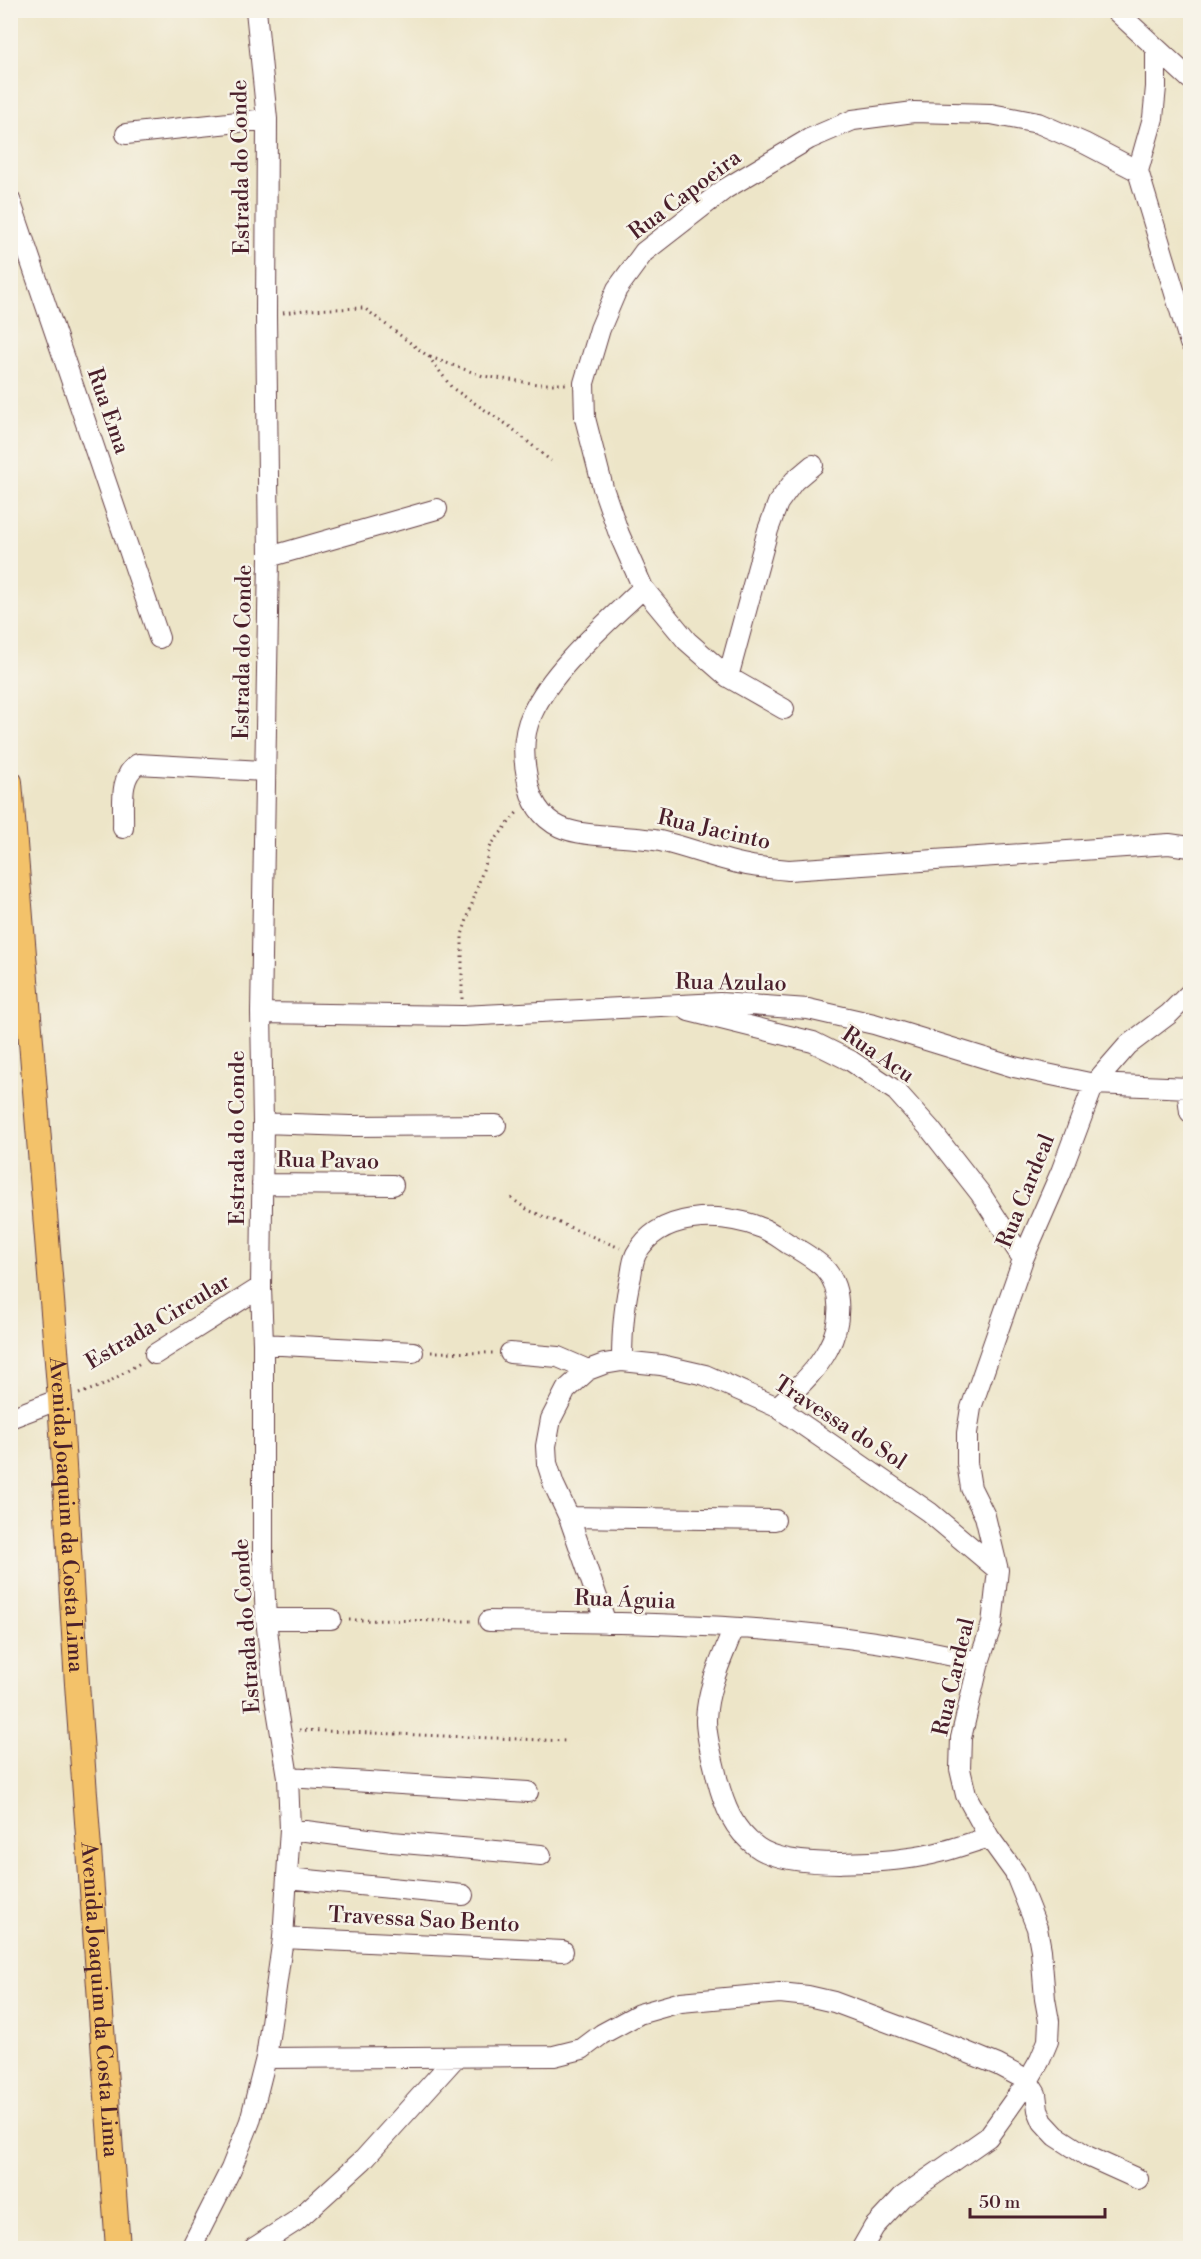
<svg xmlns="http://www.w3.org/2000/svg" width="1201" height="2259" font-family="'Libre Bodoni',serif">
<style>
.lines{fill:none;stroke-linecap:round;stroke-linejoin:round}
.minor-casing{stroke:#623d43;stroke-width:22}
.major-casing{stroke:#623d43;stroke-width:26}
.path{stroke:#623d43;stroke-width:3;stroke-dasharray:1.5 4.5;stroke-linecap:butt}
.minor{stroke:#fff;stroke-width:20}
.major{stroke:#f3c26a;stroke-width:24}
.labels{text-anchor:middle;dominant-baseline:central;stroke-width:5;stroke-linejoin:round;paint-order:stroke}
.street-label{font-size:22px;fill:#4a1f2b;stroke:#f7f3e8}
</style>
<rect width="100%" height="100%" fill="#f7f3e8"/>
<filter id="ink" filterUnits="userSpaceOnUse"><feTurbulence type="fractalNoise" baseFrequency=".0167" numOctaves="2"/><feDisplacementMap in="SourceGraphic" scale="12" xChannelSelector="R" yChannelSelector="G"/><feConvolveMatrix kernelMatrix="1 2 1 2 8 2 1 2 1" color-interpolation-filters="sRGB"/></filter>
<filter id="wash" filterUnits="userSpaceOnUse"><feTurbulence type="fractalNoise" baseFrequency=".008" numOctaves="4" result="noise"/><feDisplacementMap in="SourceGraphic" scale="24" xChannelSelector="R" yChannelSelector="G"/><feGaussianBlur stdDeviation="1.35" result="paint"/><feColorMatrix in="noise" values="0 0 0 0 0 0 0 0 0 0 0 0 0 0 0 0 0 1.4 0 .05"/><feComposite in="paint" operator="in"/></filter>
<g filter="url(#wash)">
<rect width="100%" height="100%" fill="#ede5c8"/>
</g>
<g filter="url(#ink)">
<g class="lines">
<g class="minor-casing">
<path id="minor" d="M1115,10L1190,79
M1156,49V87L1153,118L1138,171L1190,343
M126,134L267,119
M10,200L159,638
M269,557L437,509
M643,588C607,623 553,668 532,714C523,733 523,757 527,777C530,799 539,817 560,827C583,838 632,835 660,841C691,848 721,861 752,866C764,868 777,869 789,870L1169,844L1190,847
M728,677L768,530L778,503L794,481L813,465
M784,709L728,677L687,641L643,588L619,534L603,488L585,418L584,383L600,329L617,289L644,252L725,189L809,139L853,120L914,112L991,114L1038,123L1084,143L1138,171
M123,828C124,806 118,777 138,764L264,771
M689,1011L813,1042L851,1061L896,1091L930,1129L980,1193L1023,1259
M261,1013L462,1016L720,1003L808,1009L874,1024L1014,1067L1094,1084L1190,1088
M1187,1088L1190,1112
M263,1123L350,1126L496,1125
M262,1184L393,1185
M263,1344L413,1352
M510,1353L558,1357L588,1370
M155,1354L261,1287
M622,1361C622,1332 624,1304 631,1276C632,1269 633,1260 636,1254C659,1212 720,1212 759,1227C769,1230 778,1237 787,1243C799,1250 814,1258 824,1268C844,1289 841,1326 828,1349C816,1372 796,1389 777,1407
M10,1418L60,1399
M569,1517L775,1520
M266,1619H331
M489,1621C652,1623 820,1623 979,1662
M606,1623L569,1517L554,1485L547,1463L546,1446L551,1419L566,1390L588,1370L604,1364L622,1361L661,1365L705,1375L777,1407L929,1512L998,1570
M734,1628C722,1658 707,1688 706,1720C706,1739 713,1759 717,1778C724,1805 733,1830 757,1847C789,1871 893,1863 932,1854C951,1850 970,1843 989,1837
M288,1777L528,1792
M290,1829L392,1842L541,1855
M287,1878L463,1895
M283,1938L563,1951
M266,2058L554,2056L582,2049L602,2034L639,2014L681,2002L780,1993L808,1996L834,2002L952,2046L998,2065L1028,2081L1036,2094L1038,2110L1043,2122L1056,2136L1087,2156L1138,2179
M191,2248L231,2169L250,2121L266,2058L283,1938L290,1829L288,1777L274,1691L266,1619L263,1560V1344L261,1287L263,1123L261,1013L269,557L266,316L267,119L256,10
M254,2248L296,2221L363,2160L456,2057
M862,2248L874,2227L902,2197L988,2137L1028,2081L1040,2060L1048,2041L1049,2021L1045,1999L1041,1950L1037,1928L1015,1873L989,1837L966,1795L960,1769L961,1738L979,1662L992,1624L998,1570L985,1516L971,1488L967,1463V1433L971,1408L1023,1259L1061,1172L1094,1084L1128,1045L1169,1014L1190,993"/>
</g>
<g class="major-casing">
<g id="major">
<path id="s1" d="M10,782L60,1399L77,1684L118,2248"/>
</g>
</g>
<path class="path" d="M283,313L304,310L364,308L429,357L452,388L509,426L551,461
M430,357L483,376L538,384H567
M462,999V935L491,845L519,810
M511,1198L528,1210L620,1248
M431,1352L493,1353
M79,1394L104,1385L140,1363
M349,1620L472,1621
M299,1730L567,1741"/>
<use href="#minor" class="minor"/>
<use href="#major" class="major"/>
</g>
</g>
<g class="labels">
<g class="street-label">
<text transform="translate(241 167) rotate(-91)">Estrada do Conde</text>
<text transform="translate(685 195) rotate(-37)">Rua Capoeira</text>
<text transform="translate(108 411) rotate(71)">Rua Ema</text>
<text transform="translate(243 652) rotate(-89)">Estrada do Conde</text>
<text transform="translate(714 830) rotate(13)">Rua Jacinto</text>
<text transform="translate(731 983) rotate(1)">Rua Azulao</text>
<text transform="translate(878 1055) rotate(34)">Rua Acu</text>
<text transform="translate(237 1138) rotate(-90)">Estrada do Conde</text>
<text transform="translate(328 1161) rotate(1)">Rua Pavao</text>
<text transform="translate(1026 1191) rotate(-68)">Rua Cardeal</text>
<text transform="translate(158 1322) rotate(-31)">Estrada Circular</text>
<text transform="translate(840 1423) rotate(33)">Travessa do Sol</text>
<text stroke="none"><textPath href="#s1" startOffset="735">Avenida Joaquim da Costa Lima</textPath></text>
<text transform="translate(625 1600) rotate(2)">Rua Águia</text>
<text transform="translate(247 1626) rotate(-94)">Estrada do Conde</text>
<text transform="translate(954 1677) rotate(-77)">Rua Cardeal</text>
<text transform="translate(424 1920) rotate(3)">Travessa Sao Bento</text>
<text stroke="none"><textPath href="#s1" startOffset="1221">Avenida Joaquim da Costa Lima</textPath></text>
</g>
</g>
<rect width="1201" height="2259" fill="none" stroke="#f7f3e8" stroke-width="36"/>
<path d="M970 2208v9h135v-9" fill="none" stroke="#4a1f2b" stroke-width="3"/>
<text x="979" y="2208" font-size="18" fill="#4a1f2b" stroke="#f7f3e8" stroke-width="4.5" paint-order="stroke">50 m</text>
</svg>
